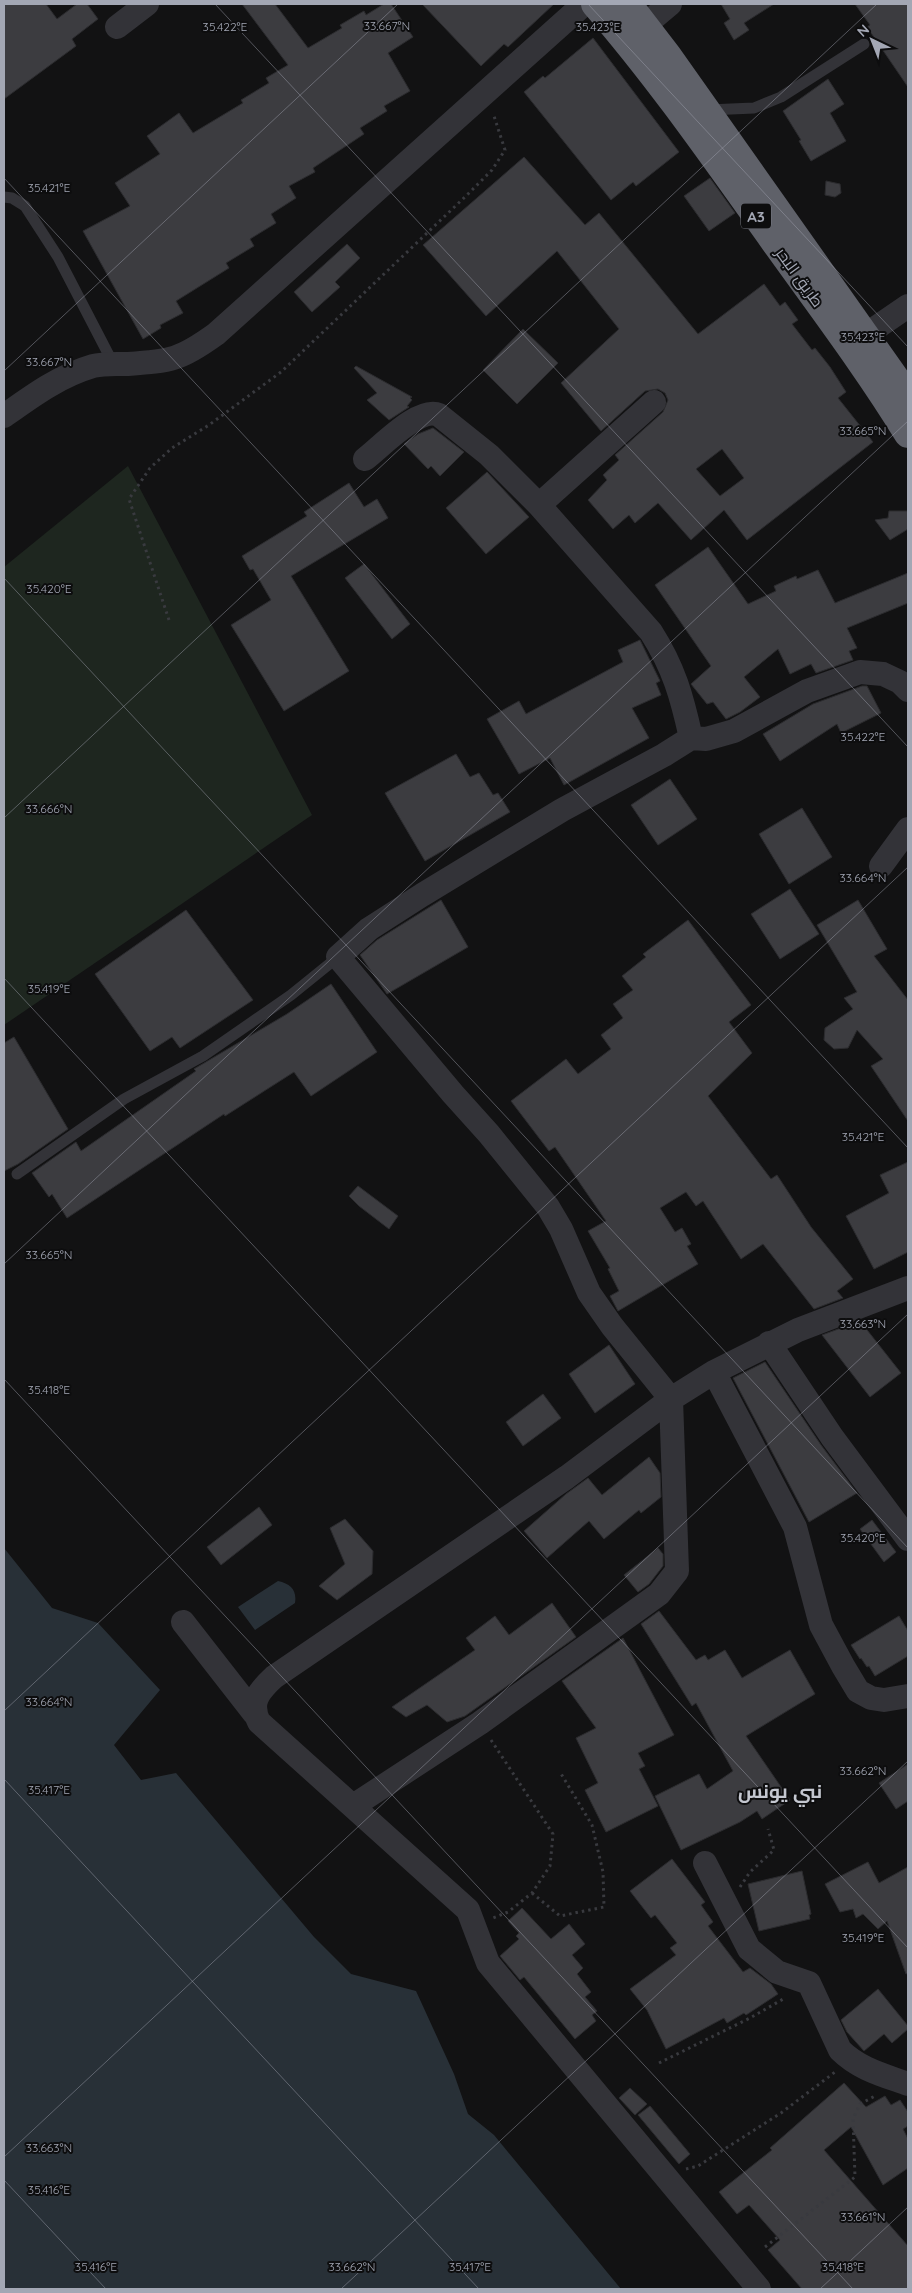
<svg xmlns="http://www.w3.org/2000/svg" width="912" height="2293" font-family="Quicksand,Cairo,sans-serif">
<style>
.green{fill:#1e261f}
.water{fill:#283037}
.building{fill:#3c3c40;stroke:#2c2c2f;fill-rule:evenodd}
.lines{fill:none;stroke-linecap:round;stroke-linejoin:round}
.path{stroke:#393a3f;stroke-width:3;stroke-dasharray:2.5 4;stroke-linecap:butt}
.lane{stroke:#333338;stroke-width:11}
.street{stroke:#333338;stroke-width:24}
.highway{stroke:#5f6169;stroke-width:28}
.ticks{fill:none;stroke:#a3a7b4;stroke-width:1;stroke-opacity:0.45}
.labels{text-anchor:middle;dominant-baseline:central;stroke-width:4;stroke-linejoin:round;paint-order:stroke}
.shield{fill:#0d0d0e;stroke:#767982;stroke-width:1}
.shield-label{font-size:15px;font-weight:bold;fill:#a3a7b4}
.street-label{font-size:16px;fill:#a3a7b4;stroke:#0d0d0e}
.quarter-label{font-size:19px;font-weight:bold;fill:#c4c7d0;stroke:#0d0d0e}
.ticks-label{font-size:12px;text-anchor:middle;fill:#a3a7b4;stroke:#0d0d0e;stroke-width:4;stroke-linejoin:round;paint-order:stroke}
</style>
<rect width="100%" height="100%" fill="#121213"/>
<path class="green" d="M128,466L312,815L4,1025V567Z"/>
<path class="water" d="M4,1548L52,1608L98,1623L160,1690L114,1745L141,1780L176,1773L314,1937L351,1974L416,1991L454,2074L468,2114L494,2135L621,2289H4Z
M278,1581C291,1584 297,1590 295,1603L255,1630L238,1607Z"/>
<path class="building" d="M4,4H46L57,19L77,4H87L98,19L72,39L76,46L4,99Z
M242,4H275L308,48L342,28L340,25L364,11L366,15L384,4H391L413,37L388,53L410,91L384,106L387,111L360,128L364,134L313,168L315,172L289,186L296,198L271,214L276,223L250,239L254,246L226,263L229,268L176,301L183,313L160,325L161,328L143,339L83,231L130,206L115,183L160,154L147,136L179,113L193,133L243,103L241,100L269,83L266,78L288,65Z
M422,4H554L508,47L504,44L481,66Z
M721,4H774L744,23L749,30L734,40L724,23L730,19Z
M855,4H908V87L867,27L870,25Z
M593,38L679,152L636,186L633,182L611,200L524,92L543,76L545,78Z
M828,79L844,104L830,113L846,141L811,161L799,141L801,140L783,111Z
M524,157L585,225L599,213L698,334L764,284L780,306L785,302L798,320L792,324L812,350L815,348L830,367L846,392L838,398L873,442L747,540L724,510L691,540L658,503L635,523L629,515L613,529L588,500L607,480L603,475L619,460L615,455L663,412L668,400L665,393L658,389L645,391L601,431L561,383L619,329L557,251L486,316L423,245ZM722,449L744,478L720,496L696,469Z
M710,178L735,213L709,231L684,196Z
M826,181L840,184L841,193L835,197L825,195Z
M347,244L360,258L335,282L340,287L312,312L294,292Z
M523,329L558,363L517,404L483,370Z
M356,366L412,397L410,398L412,400L407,406L409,407L389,420L367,400L377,393L354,368Z
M433,428L464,452L440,476L431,466L428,469L404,444L418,434Z
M487,472L529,517L486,554L446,508Z
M349,483L364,507L377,499L388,518L291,576L349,671L284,711L231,625L271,600L253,569L250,570L242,556L307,516L304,512Z
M889,511H908V529L890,540L875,520L888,518Z
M708,547L748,604L776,591L774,586L796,576L797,579L818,570L835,603L908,573V603L847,628L857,648L849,651L853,660L816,673L811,664L790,674L778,649L744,677L760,697L740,712L726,719L713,702L707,704L691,684L711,666L655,585Z
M364,564L410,624L392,639L345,578Z
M640,640L660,681L656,683L661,695L632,708L649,738L564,785L550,758L519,774L487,719L519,701L526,714L623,662L618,650Z
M862,686H867L881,713L841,733L837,724L780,761L763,734L813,704Z
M456,754L470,777L479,773L493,795L498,793L510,812L425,861L385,793Z
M670,779L697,819L658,845L631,805Z
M802,808L832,857L789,884L759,834Z
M790,889L819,934L780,959L751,914Z
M441,900L468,947L387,994L360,955L377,940Z
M858,900L887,949L874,956L908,1000V1121L871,1066L883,1059L857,1030L848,1048L834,1049L824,1040L825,1028L853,1009L844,998L857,992L817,925Z
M186,910L253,1000L180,1048L172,1037L150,1051L95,974Z
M688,920L751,1005L729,1022L752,1053L708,1096L771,1179L777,1175L811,1227L853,1279L837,1291L843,1298L814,1309L763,1244L741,1259L703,1201L696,1206L686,1192L660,1208L675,1232L682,1228L691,1244L687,1246L698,1264L618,1311L610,1296L619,1291L608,1269L610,1268L588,1231L606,1221L555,1147L549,1151L511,1101L566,1059L578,1074L611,1049L601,1035L623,1018L613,1004L633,990L622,976L646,957L643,954Z
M331,984L377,1052L311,1096L294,1072L225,1116L224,1114L67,1218L52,1194L49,1197L32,1173L76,1142L81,1151L196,1071L194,1069L287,1014Z
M14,1037L68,1129L18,1164L4,1171V1043Z
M908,1162V1252L874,1269L846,1216L889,1193L880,1175Z
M358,1186L398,1216L389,1229L359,1206L349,1196Z
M860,1321L901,1373L870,1397L822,1335Z
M609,1345L635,1384L595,1413L569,1374Z
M765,1362L821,1445L857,1493L809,1522L733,1378Z
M543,1394L561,1418L523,1446L506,1422Z
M649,1457L660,1473L661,1497L641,1513L639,1510L604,1539L589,1521L547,1558L524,1531L566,1494L588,1478L602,1495Z
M259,1507L272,1525L221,1565L207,1547Z
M345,1519L373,1551L372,1574L337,1600L319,1586L345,1564L330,1528Z
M872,1520L896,1552L884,1562L860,1529Z
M658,1548L663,1554V1566L649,1584L638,1592L624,1575Z
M552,1603L576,1637L465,1716L447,1722L427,1705L406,1717L392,1707L475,1650L466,1638L495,1616L509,1635Z
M659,1611L696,1660L705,1655L708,1660L725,1650L742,1678L790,1650L815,1694L746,1736L790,1800L762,1819L757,1811L740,1822L681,1850L655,1796L699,1774L707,1789L733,1771L696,1703L692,1706L641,1624Z
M899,1616L908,1631V1656L875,1676L869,1666L867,1667L861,1658L860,1659L851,1645Z
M623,1638L674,1735L638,1753L645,1766L639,1769L658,1806L606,1832L585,1790L598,1783L576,1738L596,1728L562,1681Z
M908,1764V1801L896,1809L879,1783Z
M672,1859L705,1902L701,1905L713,1922L708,1926L743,1972L750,1968L771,1984L778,1994L746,2015L744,2013L727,2023L724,2018L666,2049L647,2010L630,1989L676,1955L670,1948L677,1943L655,1915L651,1918L630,1891Z
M868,1862L879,1883L908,1867V1973L906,1974L887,1921L878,1929L863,1914L856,1918L853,1909L840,1912L825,1884Z
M802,1871L811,1914L809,1915L810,1919L759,1931L748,1884Z
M522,1908L551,1939L569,1924L585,1944L572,1955L583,1968L577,1974L591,1992L585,1997L597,2011L592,2015L596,2021L575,2039L524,1977L520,1980L500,1956L519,1939L516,1936L519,1933L508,1921Z
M878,1989L908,2026V2029L892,2043L884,2034L864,2051L847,2032L841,2020Z
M844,2083L866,2107L885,2096L891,2105L900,2100L908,2112V2126L903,2129L908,2139V2168L883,2185L851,2127L824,2150L908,2246V2289H802L768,2250L780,2240L749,2205L737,2214L719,2192L772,2150L770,2148Z
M630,2088L647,2104L635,2115L619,2098Z
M650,2106L690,2154L679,2164L638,2115Z"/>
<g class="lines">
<path class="path" d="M169,620L129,499L150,468L172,448L209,425L281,372L467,195L492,170L505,150L493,113
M491,1740L553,1834L550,1866L532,1893L508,1912L493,1918
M740,1887L750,1872L774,1850L768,1829
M532,1893L560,1916L604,1907L603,1872L592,1825L560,1772
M659,2063L750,2018L785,1998
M686,2169L698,2166L781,2113L835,2072
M765,2247L855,2177L853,2119L860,2104L875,2096"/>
<path class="lane" d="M708,110L754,108L781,97L864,44
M4,197L12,198L25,206L58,257L114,365
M17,1174L124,1099L203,1056L291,995L338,957"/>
<path class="street" d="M645,25L670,4
M117,27L147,4
M851,345L908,306
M4,416C32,396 59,376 93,366C104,363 117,364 128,364C171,361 180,360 216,334L584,4
M365,459C381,447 419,406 439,415L489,455L539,505L651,632C674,668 682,697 691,738
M539,505L654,402
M881,866L908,829
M769,1343L832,1437L908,1539
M714,1372L795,1527L821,1625L843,1666L858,1691L871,1698L884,1700L908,1696
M183,1622L254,1713
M353,1806L480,1723L659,1594L677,1571L671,1399L612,1326L589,1293L561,1229L548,1207L489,1134L453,1094L338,957L369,929L422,895L562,810L664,755L691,738L706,739L734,731L807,691L860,672L883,674L900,682L908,690
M705,1863L749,1949L777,1972L809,1983L840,2050C859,2069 883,2075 908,2084
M759,2289L488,1963L468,1910L259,1722C249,1702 259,1691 274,1677L567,1477L671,1399L714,1372L798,1330L908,1288"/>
<path class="highway" d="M595,4C660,79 716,160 774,241C819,304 867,367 908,434
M628,4L668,56L908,396"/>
</g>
<path class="ticks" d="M215,4L908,747M588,4L908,347M4,178L908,1148M4,371L398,4M4,578L908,1548M4,818L877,4M4,978L908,1948M4,1264L908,421M4,1379L853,2289M4,1711L908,867M4,1779L479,2289M4,2157L908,1314M4,2180L106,2289M341,2289L908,1761M820,2289L908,2207"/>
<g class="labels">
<rect class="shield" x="741" y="203.5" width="30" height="25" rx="4"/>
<g class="shield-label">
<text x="756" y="216">A3</text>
</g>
<g class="street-label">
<text transform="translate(800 277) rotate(54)">طريق البحر</text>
</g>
<g class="quarter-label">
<text x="780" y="1791">نبي يونس</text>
</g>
</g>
<g class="ticks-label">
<text x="387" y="30">33.667°N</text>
<text x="225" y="31">35.422°E</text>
<text x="598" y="31">35.423°E</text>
<text x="49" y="192">35.421°E</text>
<text x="863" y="341">35.423°E</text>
<text x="49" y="366">33.667°N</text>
<text x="863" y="435">33.665°N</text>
<text x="49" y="593">35.420°E</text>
<text x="863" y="741">35.422°E</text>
<text x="49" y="813">33.666°N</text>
<text x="863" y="882">33.664°N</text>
<text x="49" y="993">35.419°E</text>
<text x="863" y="1141">35.421°E</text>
<text x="49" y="1259">33.665°N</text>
<text x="863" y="1328">33.663°N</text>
<text x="49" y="1394">35.418°E</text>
<text x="863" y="1542">35.420°E</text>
<text x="49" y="1706">33.664°N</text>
<text x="863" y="1775">33.662°N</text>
<text x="49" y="1794">35.417°E</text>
<text x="863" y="1942">35.419°E</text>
<text x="49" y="2152">33.663°N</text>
<text x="49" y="2194">35.416°E</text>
<text x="863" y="2221">33.661°N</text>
<text x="96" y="2271">35.416°E</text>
<text x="470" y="2271">35.417°E</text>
<text x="843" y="2271">35.418°E</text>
<text x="352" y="2271">33.662°N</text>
</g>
<rect width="912" height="2293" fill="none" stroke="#a3a7b4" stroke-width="10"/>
<g transform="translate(872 40) rotate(317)" stroke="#0d0d0e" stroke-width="4" paint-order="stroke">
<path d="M0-4L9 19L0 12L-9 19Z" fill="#a3a7b4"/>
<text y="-8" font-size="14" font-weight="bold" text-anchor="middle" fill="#a3a7b4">N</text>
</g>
</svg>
